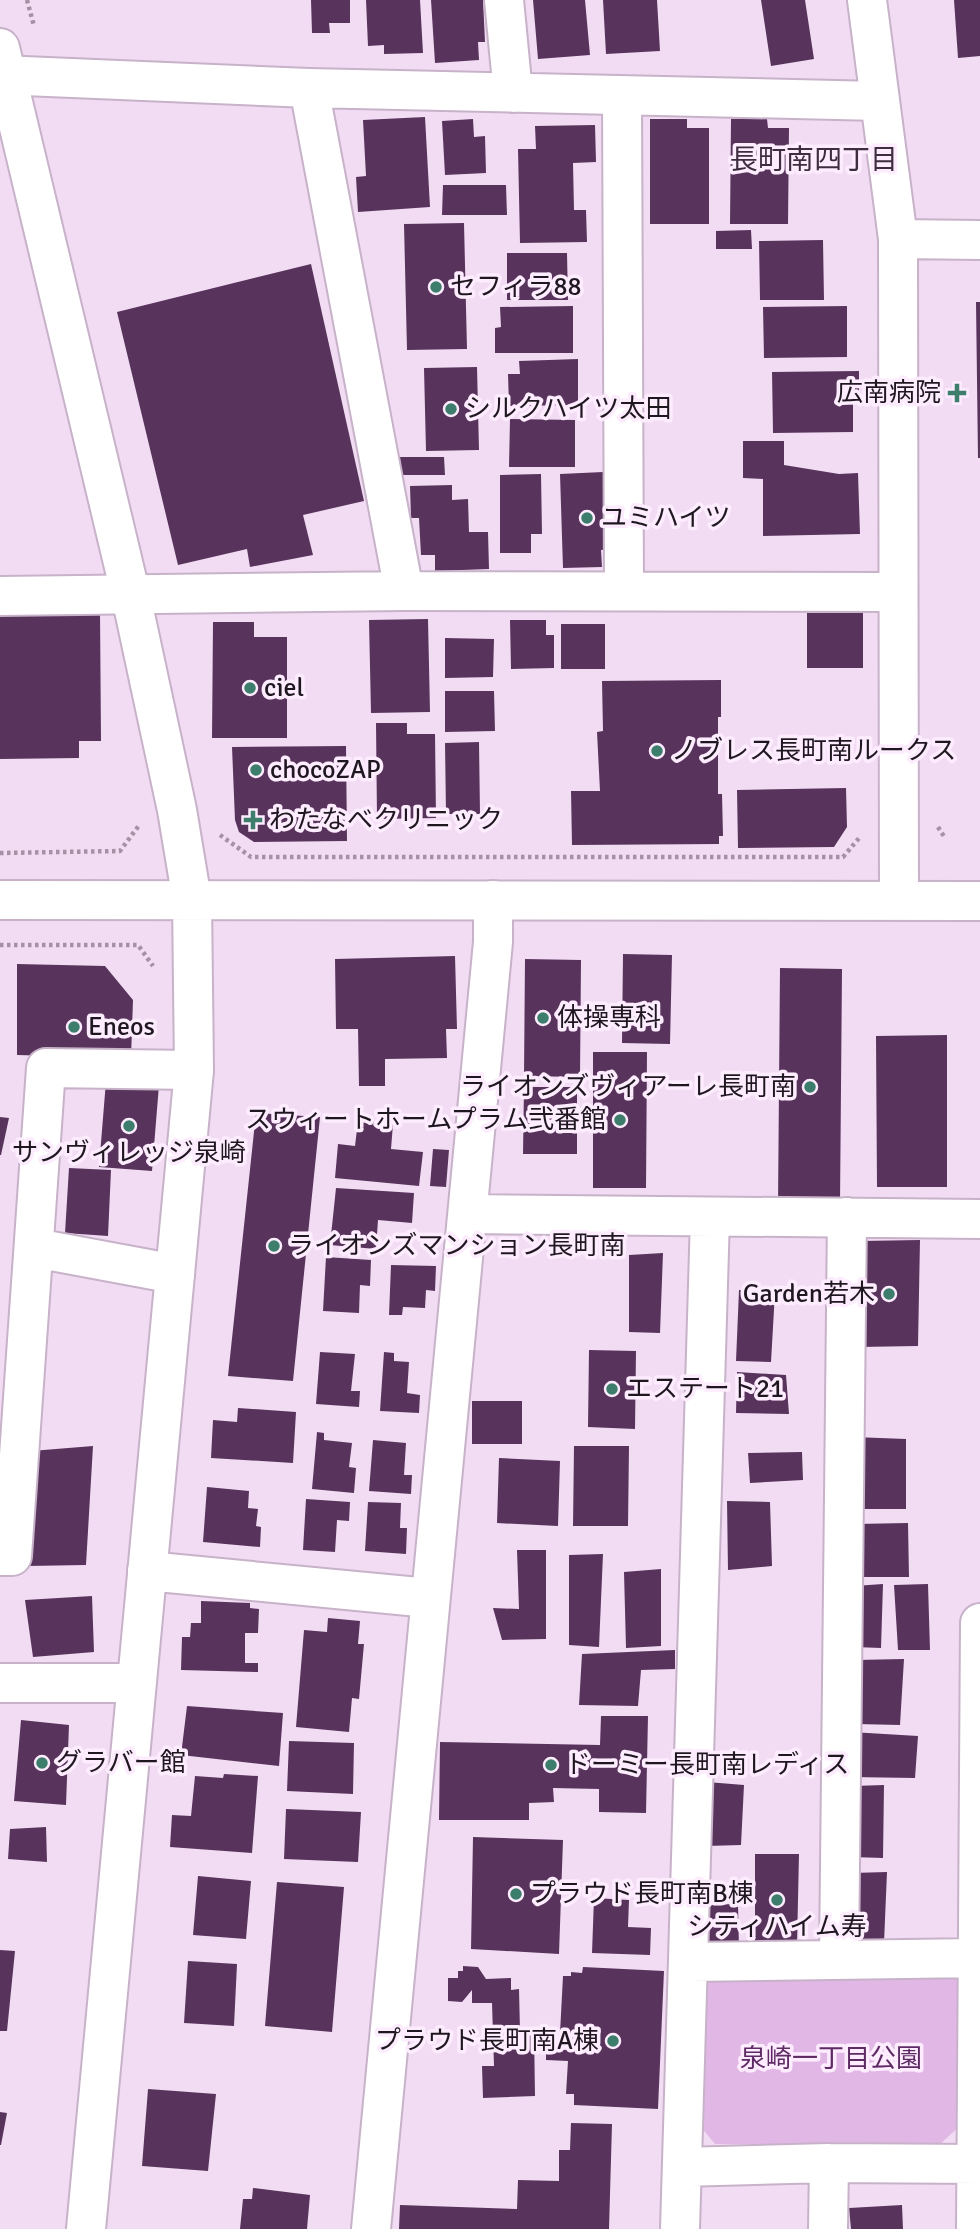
<svg xmlns="http://www.w3.org/2000/svg" width="980" height="2229" font-family="Signika,'Noto Sans JP',sans-serif">
<style>
.green{fill:#e1b8e5}
.building{fill:#58345c}
.lines{fill:none;stroke-linecap:round;stroke-linejoin:round}
.minor-casing{stroke:#c7b2c9;stroke-width:42}
.tertiary-casing{stroke:#c7b2c9;stroke-width:42}
.path{stroke:#a392a4;stroke-width:4.5;stroke-dasharray:3.5 3.5;stroke-linecap:butt}
.minor{stroke:#fff;stroke-width:38}
.tertiary{stroke:#fff;stroke-width:38}
.poi-dot{fill:#3d7d6b;stroke:#fdebfe;stroke-width:2.5}
.labels{text-anchor:middle;dominant-baseline:central;stroke-width:7;stroke-linejoin:round;paint-order:stroke}
.poi-label{font-size:26px;fill:#1f1720;stroke:#fdebfe;text-anchor:start}
.park-label{font-size:26px;fill:#5d2a63;stroke:#fdebfe}
.neighbourhood-label{font-size:28px;fill:#3e2d3f;stroke:#fdebfe}
</style>
<rect width="100%" height="100%" fill="#f2dcf4"/>
<path class="green" d="M962,1972L960,2126L939,2145L715,2144L700,2126L702,1974Z"/>
<path class="building" d="M311,0H350V23H329L330,33H312Z
M366,0H420L423,53L384,54V45L368,46Z
M431,0H483L485,42H478L479,60L435,63Z
M533,0H585L590,55L538,59Z
M603,0H657L660,51L606,54Z
M761,0H805L814,59L771,66Z
M954,0H980V56L958,58Z
M425,117L430,207L358,212L356,177L366,176L363,120Z
M473,119L474,137L485,136L486,173L445,175L442,121Z
M650,119H687V128H709V224H650Z
M731,119H767L768,128H789L788,224H730Z
M595,125L596,162L573,163L574,210H586L587,242L520,243L518,149H536L535,126Z
M443,185H506L507,215H442Z
M464,223L467,349L407,350L404,224Z
M751,230L752,249H716V231Z
M823,240L824,300H760L759,241Z
M507,253H567L568,300H507Z
M311,264L364,501L303,515L313,555L250,567L247,549L178,565L117,312Z
M976,302H980V458H978Z
M573,306V353H495V328L501,327L500,307Z
M847,306V357L764,358L763,307Z
M578,359V405L509,406L508,374H520L519,361Z
M477,367L479,450L426,451L424,368Z
M859,371V391L853,397V432L773,433L772,372Z
M510,419L575,420V467H509Z
M743,441H784V465L839,474L858,473L860,534L763,536V479L743,478Z
M400,457H444L445,475H401Z
M603,472V487H612L613,549L601,550L602,567L563,568L560,474Z
M541,474L542,534H531V553H500V475Z
M452,485V500L468,499L469,532H488L489,569L435,571V555H421L419,518H411L410,486Z
M0,613H100L101,741H79V758L0,759Z
M807,613H863V668H807Z
M428,619L430,712L371,713L369,620Z
M510,620H546V635H554V668L511,669Z
M213,622H254V637H287V738H212Z
M561,624H605V669H561Z
M445,638L494,639L493,677L445,678Z
M721,680V717H718V794H722L723,836H719V844L572,845L571,791H600L597,732L603,731L602,681Z
M445,691H494L495,731L445,732Z
M376,723H407V734H435L436,818L377,819Z
M479,742L480,814H446L445,743Z
M346,746L347,841L254,842L239,832L235,820L232,747Z
M846,788L847,827L834,847L738,848L737,790Z
M623,954L672,955L670,1044L622,1043Z
M455,956L457,1029H446L447,1058L385,1059V1086H359L358,1029H336L335,959Z
M525,959L581,960L580,1077L524,1076Z
M17,964L105,966L133,1000L131,1058L17,1055Z
M780,968L842,969L840,1205H778Z
M947,1035V1187H877L876,1036Z
M593,1052H647L646,1188H593Z
M106,1081L159,1085L152,1171L99,1167Z
M524,1087H577V1154H523Z
M256,1113L320,1117L293,1381L228,1376Z
M0,1117L9,1118L1,1155H0Z
M358,1121L393,1124L391,1149L423,1152L419,1186L335,1178L338,1144L355,1146Z
M433,1149L449,1150L446,1187L430,1186Z
M69,1168L111,1170L108,1236L65,1233Z
M336,1188L414,1193L412,1223L378,1220L376,1249L330,1245Z
M920,1240L918,1346L859,1347L861,1241Z
M663,1253L660,1333L629,1332V1255Z
M326,1257L371,1260L370,1286L360,1285L359,1313L323,1311Z
M391,1265L436,1266L435,1291L426,1290L425,1308L403,1307L402,1315H389Z
M739,1290L775,1292L771,1362L736,1361Z
M589,1350L636,1351L635,1429L588,1427Z
M320,1352L355,1354L351,1391H360L359,1407L316,1404Z
M384,1352L394,1353V1361L409,1362L407,1393L420,1395L419,1413L380,1411Z
M737,1372L786,1375L789,1414L736,1413Z
M472,1401H522V1444H472Z
M238,1408L296,1412L293,1463L211,1458L213,1420L237,1422Z
M317,1432L324,1433V1440L352,1443L349,1467L356,1468L354,1493L312,1489Z
M854,1437L906,1439V1509H857Z
M373,1440L406,1443L404,1475H412L411,1494L369,1491Z
M93,1446L86,1565L27,1566L31,1451Z
M574,1446H629L628,1526H573Z
M802,1452L803,1480L750,1483L748,1453Z
M499,1458L560,1461L558,1526L497,1523Z
M207,1487L249,1491L248,1508L258,1509L256,1526L261,1527L260,1547L203,1542Z
M306,1499L350,1502L349,1521L337,1520L335,1552L303,1550Z
M727,1501L770,1502L772,1566L728,1570Z
M368,1502L401,1503L400,1528H407L406,1554L365,1551Z
M908,1523L909,1577H855V1524Z
M517,1550H546V1639L502,1640L493,1608L519,1609Z
M603,1554L599,1647L569,1645V1555Z
M661,1569V1646L626,1648L624,1572Z
M883,1584L881,1648L854,1647V1586Z
M928,1584L930,1650H898L894,1585Z
M92,1596L94,1652L33,1657L25,1600Z
M201,1601L250,1603V1608L259,1609L258,1633H245V1663H258V1672L181,1670L182,1637H190L191,1623H201Z
M328,1618L360,1621L358,1644H364L359,1699L352,1698L349,1732L296,1727L304,1630L327,1632Z
M675,1650V1669L641,1670L638,1706L579,1705L582,1654Z
M904,1659L900,1725L856,1724V1660Z
M187,1706L283,1713L279,1766L181,1755Z
M601,1716H648L646,1813L599,1812V1789L553,1788L554,1802L529,1803V1820H439L440,1742L600,1745Z
M21,1720L69,1725L66,1805L14,1801Z
M851,1732L918,1736L915,1778L849,1777Z
M289,1741L354,1743L353,1794L287,1791Z
M224,1774L258,1776L252,1853L170,1847L172,1815L191,1816L195,1776L223,1778Z
M707,1782L744,1785L741,1845L706,1846Z
M884,1785L883,1858L852,1857L853,1786Z
M286,1809L361,1812L358,1862L284,1859Z
M46,1827L47,1862L8,1859L10,1829Z
M473,1837L563,1840L559,1954L471,1949Z
M755,1854H799L797,1946L755,1947Z
M887,1872L884,1943H850L852,1873Z
M198,1876L251,1881L246,1939L193,1935Z
M277,1882L344,1887L332,2032L265,2026Z
M594,1898L629,1900L628,1927L651,1928L650,1955L592,1953Z
M738,1904L739,1950L701,1948V1905Z
M0,1950L15,1951L7,2031H0Z
M188,1961L237,1964L234,2026L184,2023Z
M463,1966L478,1967L486,1979L511,1978V1990L519,1989L520,2031L534,2030L535,2096L483,2098L482,2066H494L492,2003H472V1990L462,2002L448,2001V1978H458V1971H463Z
M583,1967L664,1971L658,2109L574,2105V2094H566L568,2061L546,2060V2049L566,2050V2034L560,2033L563,1976H571V1972L582,1973Z
M148,2089L216,2094L208,2171L142,2166Z
M0,2112L7,2113L1,2145H0Z
M571,2123L612,2124L609,2229H399L400,2205L517,2209L518,2180L559,2181V2150H570Z
M253,2188L310,2195L307,2229H240L243,2199H252Z
M902,2205L903,2229H851L849,2208Z"/>
<g class="lines">
<g class="minor-casing">
<path id="minor" d="M504,0L513,93
M0,75L309,88L879,101
M309,88L404,591
M622,96L624,591
M0,596L404,591L897,592
M468,1214L980,1219
M35,1248L175,1274
M0,1556H12L46,1068L194,1070
M147,1571L429,1598
M0,1683H136
M839,1959L847,1217
M689,1962L977,1958
M682,2167L829,2163L980,2164
M371,2229L493,942V900
M680,2229L710,1217
M828,2229L829,2163
M976,2229L980,1623"/>
</g>
<g class="tertiary-casing">
<path id="tertiary" d="M867,0L898,239L899,899
M0,48L131,596L177,810L192,900L194,1070L86,2229
M898,239L980,240
M0,900L980,901"/>
</g>
<path class="path" d="M27,0L34,26
M938,827L945,838
M220,835L251,857H843L860,837
M0,853L120,851L140,824
M0,945H138L153,966"/>
<use href="#minor" class="minor"/>
<use href="#tertiary" class="tertiary"/>
</g>
<g class="poi-dot">
<circle cx="436" cy="287" r="7"/>
<path d="M953.5 382.5h7v7h7v7h-7v7h-7v-7h-7v-7h7z"/>
<circle cx="451" cy="409" r="7"/>
<circle cx="587" cy="518" r="7"/>
<circle cx="250" cy="688" r="7"/>
<circle cx="657" cy="751" r="7"/>
<circle cx="256" cy="770" r="7"/>
<path d="M249.5 809.5h7v7h7v7h-7v7h-7v-7h-7v-7h7z"/>
<circle cx="543" cy="1018" r="7"/>
<circle cx="74" cy="1027" r="7"/>
<circle cx="810" cy="1087" r="7"/>
<circle cx="620" cy="1120" r="7"/>
<circle cx="129" cy="1126" r="7"/>
<circle cx="274" cy="1246" r="7"/>
<circle cx="889" cy="1294" r="7"/>
<circle cx="612" cy="1389" r="7"/>
<circle cx="42" cy="1763" r="7"/>
<circle cx="551" cy="1765" r="7"/>
<circle cx="516" cy="1894" r="7"/>
<circle cx="777" cy="1900" r="7"/>
<circle cx="613" cy="2041" r="7"/>
</g>
<g class="labels">
<g class="poi-label">
<text x="450" y="287">セフィラ88</text>
<text x="941" y="393" text-anchor="end">広南病院</text>
<text x="465" y="409">シルクハイツ太田</text>
<text x="601" y="518">ユミハイツ</text>
<text x="264" y="688">ciel</text>
<text x="671" y="751">ノブレス長町南ルークス</text>
<text x="270" y="770">chocoZAP</text>
<text x="269" y="820">わたなべクリニック</text>
<text x="557" y="1018">体操専科</text>
<text x="88" y="1027">Eneos</text>
<text x="796" y="1087" text-anchor="end">ライオンズヴィアーレ長町南</text>
<text x="606" y="1120" text-anchor="end">スウィートホームプラム弐番館</text>
<text x="129" y="1153" text-anchor="middle">サンヴィレッジ泉崎</text>
<text x="288" y="1246">ライオンズマンション長町南</text>
<text x="875" y="1294" text-anchor="end">Garden若木</text>
<text x="626" y="1389">エステート21</text>
<text x="56" y="1763">グラバー館</text>
<text x="565" y="1765">ドーミー長町南レディス</text>
<text x="530" y="1894">プラウド長町南B棟</text>
<text x="777" y="1927" text-anchor="middle">シティハイム寿</text>
<text x="599" y="2041" text-anchor="end">プラウド長町南A棟</text>
</g>
<g class="park-label">
<text x="831" y="2059">泉崎一丁目公園</text>
</g>
<g class="neighbourhood-label">
<text x="814" y="160">長町南四丁目</text>
</g>
</g>
</svg>
